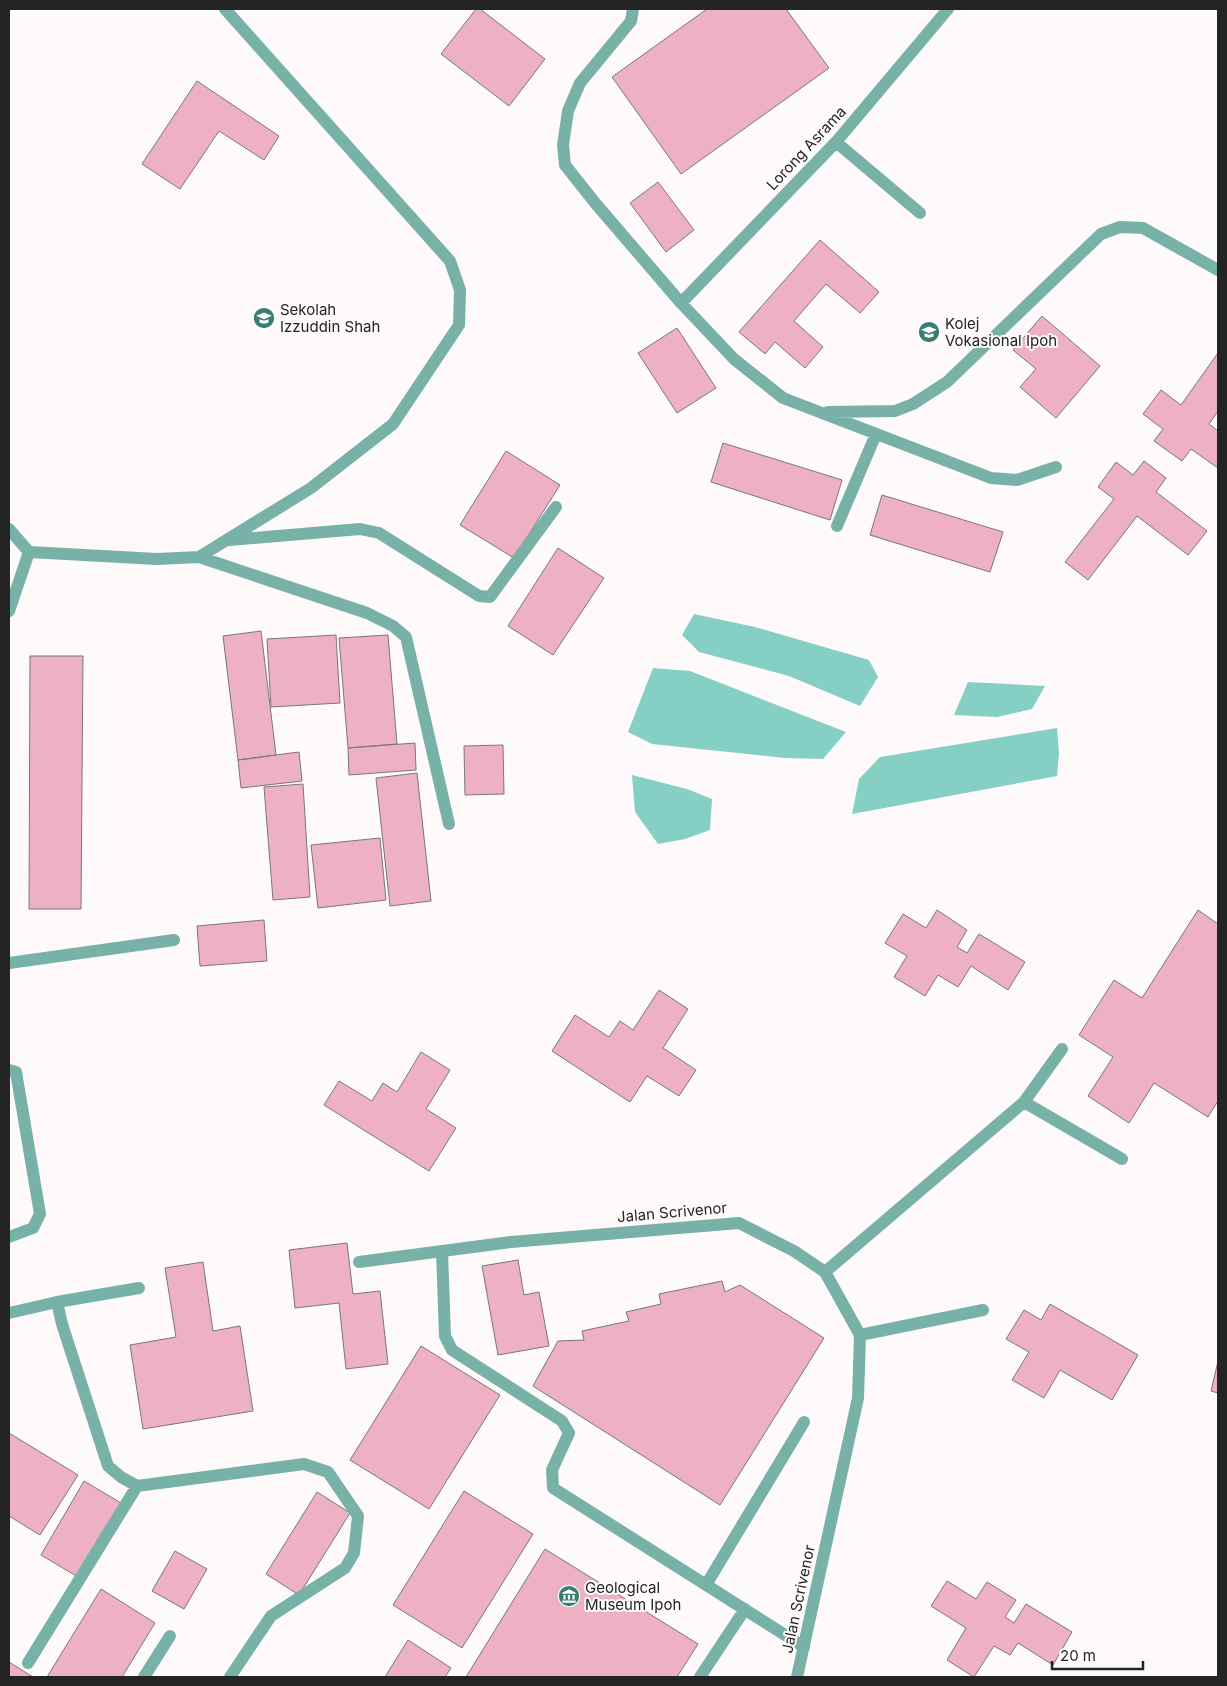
<svg xmlns="http://www.w3.org/2000/svg" width="1227" height="1686" font-family="Inter,sans-serif">
<style>
.water{fill:#85cfc4}
.building{fill:#eeb0c3;stroke:#7a7778}
.lines{fill:none;stroke-linecap:round;stroke-linejoin:round}
.service{stroke:#78b1a8;stroke-width:12}
.minor{stroke:#78b1a8;stroke-width:12}
.labels{text-anchor:middle;dominant-baseline:central;stroke-width:4;stroke-linejoin:round;paint-order:stroke}
.street-label{font-size:15px;fill:#252424;stroke:#fefafb}
.poi-label{font-size:15px;fill:#252424;stroke:#fefafb;text-anchor:start}
</style>
<rect width="100%" height="100%" fill="#fefafb"/>
<path class="water" d="M694,614L755,627L869,660L878,677L860,706L789,676L699,652L682,635Z
M653,668L690,671L846,732L823,759L785,758L652,744L628,732Z
M968,682L1045,686L1032,709L997,717L954,715Z
M1057,728L1059,753L1057,776L852,814L859,779L880,757Z
M632,775L687,789L712,799L710,830L685,839L658,844L635,812Z"/>
<path class="building" d="M476,9H480L545,59L509,106L441,54Z
M707,9H786L829,68L681,174L612,77Z
M197,81L279,136L264,160L219,131L180,189L142,164Z
M658,182L694,230L666,252L630,203Z
M820,240L879,292L860,313L826,284L794,321L823,347L805,368L775,342L765,354L739,332Z
M1042,316L1100,366L1056,418L1020,387L1036,369L1013,350Z
M677,328L716,388L677,413L638,353Z
M1218,353V411L1209,424L1218,431V468L1191,449L1182,461L1154,441L1163,429L1143,414L1161,390L1181,405Z
M723,443L842,480L830,520L711,482Z
M506,451L560,485L514,558L460,525Z
M1144,461L1166,478L1156,492L1207,531L1188,555L1137,516L1088,580L1065,562L1114,499L1098,487L1116,462L1133,475Z
M882,495L1003,532L990,572L870,535Z
M558,548L604,578L553,655L508,626Z
M261,631L276,755L238,760L223,636Z
M336,635L340,703L271,707L267,639Z
M388,635L397,744L348,748L339,638Z
M30,656H83L81,909H29Z
M415,743L416,770L349,775L348,748Z
M503,745L504,794L465,795L464,746Z
M299,752L302,781L241,788L238,760Z
M417,773L431,901L390,906L376,778Z
M303,784L310,897L273,900L264,787Z
M380,838L386,900L318,908L311,845Z
M937,910L967,930L957,947L967,953L979,934L1025,962L1008,990L971,966L958,987L938,975L925,996L894,977L907,956L885,943L903,914L926,928Z
M1198,910L1218,924V1101L1208,1117L1154,1083L1129,1123L1088,1096L1113,1057L1079,1035L1114,980L1142,998Z
M264,920L267,961L200,966L197,926Z
M659,990L688,1009L663,1048L696,1070L679,1096L647,1076L630,1102L552,1051L575,1015L609,1037L620,1021L633,1030Z
M421,1052L450,1070L426,1109L456,1128L429,1171L324,1105L339,1081L372,1101L383,1083L397,1092Z
M347,1243L353,1294L380,1291L388,1364L346,1369L339,1303L295,1308L289,1250Z
M518,1260L524,1295L539,1292L549,1346L498,1355L482,1266Z
M203,1262L213,1331L240,1326L253,1411L143,1429L130,1345L176,1337L165,1268Z
M722,1281L725,1292L740,1285L824,1338L720,1505L533,1386L558,1341L584,1340L582,1331L629,1321L626,1312L661,1304L659,1294Z
M1050,1304L1138,1355L1112,1400L1060,1370L1044,1398L1012,1380L1029,1352L1006,1339L1024,1310L1041,1320Z
M421,1346L500,1395L429,1509L350,1460Z
M1218,1361V1393L1211,1391Z
M9,1433L78,1475L40,1535L9,1516Z
M84,1481L121,1503L78,1577L41,1555Z
M464,1491L533,1534L462,1648L393,1605Z
M317,1492L350,1513L299,1595L266,1574Z
M545,1549L698,1644L677,1677H466Z
M175,1551L207,1569L184,1609L152,1591Z
M947,1581L976,1599L987,1582L1016,1600L1005,1617L1014,1623L1026,1604L1072,1632L1053,1665L1018,1643L1010,1655L994,1646L974,1677L947,1660L966,1628L931,1606Z
M101,1589L155,1623L122,1677H47Z
M408,1640L451,1668L445,1677H385Z
M9,1662L33,1677H9Z"/>
<g class="lines">
<path class="service" d="M633,9L631,21L580,83L568,111L563,145L565,165L596,204L681,303L734,359L783,398L991,478L1017,480L1056,467
M836,142L920,213
M681,303L836,142L948,9
M828,412L895,411L913,404L947,382L1101,234L1120,227L1143,228L1218,270
M837,526L876,434
M9,529L29,552L157,559L199,557L311,488L393,424L459,325L460,290L450,261L225,9
M229,540L360,529L379,533L479,596L490,597L556,507
M199,557L367,613L393,626L406,637L449,824
M9,611L29,552
M9,963L174,940
M9,1070L16,1072L40,1214L33,1228L9,1237
M1024,1102L1062,1049
M442,1251L445,1336L452,1350L562,1421L569,1433L552,1470L553,1488L804,1647
M825,1272L1024,1102L1122,1159
M57,1302L139,1288
M9,1313L57,1302L62,1324L108,1466L121,1477L137,1486L304,1464L328,1472L358,1516L354,1553L345,1568L271,1616L230,1677
M860,1335L983,1310
M706,1585L804,1422
M28,1663L137,1486
M144,1677L170,1636
M700,1677L745,1609"/>
<path class="minor" d="M359,1262L511,1242L739,1223L794,1251L825,1272L860,1335L858,1398L797,1677"/>
</g>
<defs>
<g id="school-disc" transform="scale(1.125)"><circle r="9.5" fill="#377d74" stroke="#fefafb"/><path d="M0-5L7-2L0 1L-7-2ZM-4 1L0 2.5L4 1V4Q0 6-4 4Z" fill="#fff"/></g>
<g id="museum-disc" transform="scale(1.125)"><circle r="9.5" fill="#377d74" stroke="#fefafb"/><path d="M0-6L6-3V-2H-6V-3ZM-5-1h2V3h-2ZM-1-1h2V3h-2ZM3-1h2V3H3ZM-6 4H6V6H-6Z" fill="#fff"/></g>
</defs>
<g fill-rule="evenodd">
<use href="#school-disc" x="264" y="318"/>
<use href="#school-disc" x="929" y="332"/>
<use href="#museum-disc" x="569" y="1596"/>
</g>
<g class="labels">
<g class="street-label">
<text transform="translate(806 148) rotate(-47)">Lorong Asrama</text>
<text transform="translate(672 1212) rotate(-5)">Jalan Scrivenor</text>
<text transform="translate(798 1599) rotate(-78)">Jalan Scrivenor</text>
</g>
<g class="poi-label">
<text x="280" y="309">Sekolah<tspan x="280" dy="17">Izzuddin Shah</tspan></text>
<text x="945" y="323">Kolej<tspan x="945" dy="17">Vokasional Ipoh</tspan></text>
<text x="585" y="1587">Geological<tspan x="585" dy="17">Museum Ipoh</tspan></text>
</g>
</g>
<rect width="1227" height="1686" fill="none" stroke="#252424" stroke-width="20"/>
<path d="M1052 1661v8h91v-8" fill="none" stroke="#252424" stroke-width="2.5"/>
<text x="1060" y="1661" font-size="15" fill="#252424" stroke="#fefafb" stroke-width="4" paint-order="stroke">20 m</text>
</svg>
